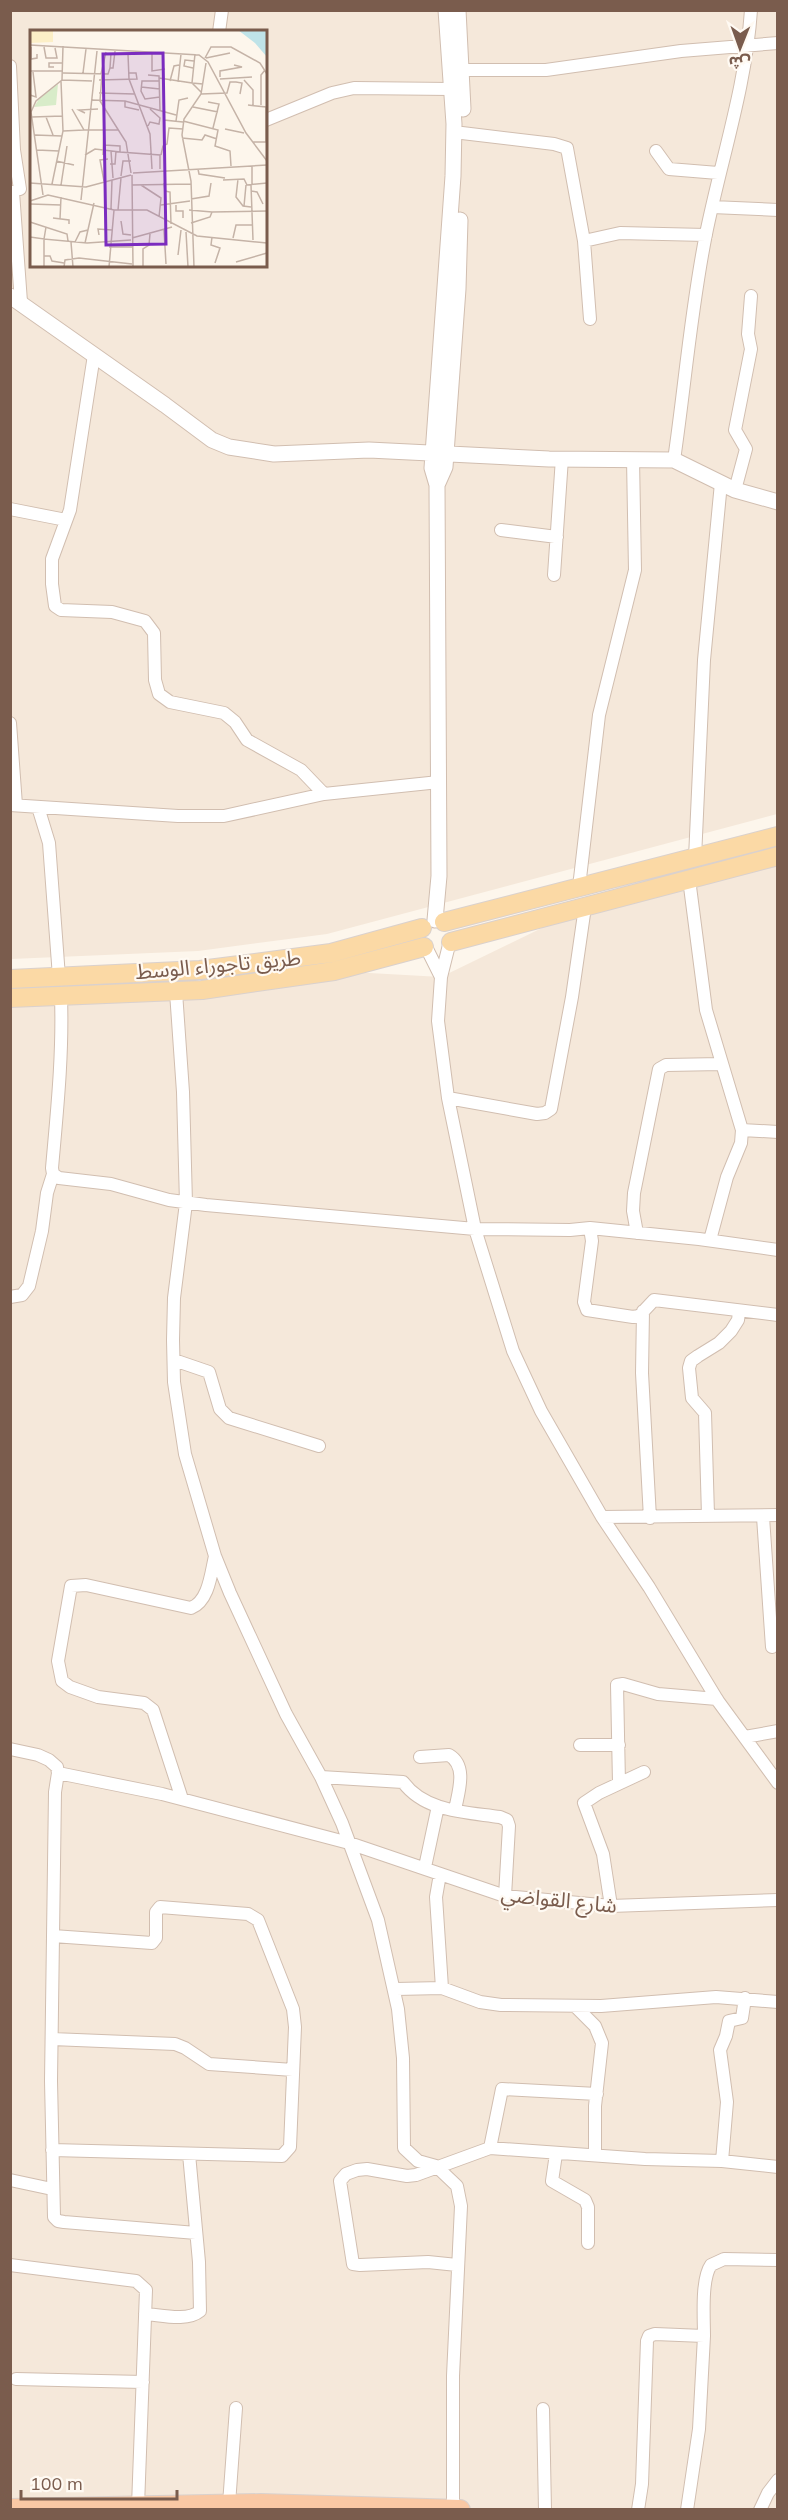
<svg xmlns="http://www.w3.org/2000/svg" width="788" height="2520" font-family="Mulish,'Noto Sans Arabic',sans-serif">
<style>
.residential{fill:#f5e8da;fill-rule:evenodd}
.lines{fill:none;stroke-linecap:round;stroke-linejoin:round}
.minor-casing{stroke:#d1beb0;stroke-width:14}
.tertiary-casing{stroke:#d1beb0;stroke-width:17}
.primary-casing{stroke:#dad1cd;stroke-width:20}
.trunk-casing{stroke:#dad1cd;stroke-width:22}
.minor{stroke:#fff;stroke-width:12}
.tertiary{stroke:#fff;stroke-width:15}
.primary{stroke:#fbd9a5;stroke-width:18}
.trunk{stroke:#f9c8a4;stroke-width:20}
.labels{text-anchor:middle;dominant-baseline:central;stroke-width:4.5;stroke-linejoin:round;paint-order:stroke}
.street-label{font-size:21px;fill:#7a5c4d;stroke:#fffaf3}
.inset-road{fill:none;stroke:#c5b3a7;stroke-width:1.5}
.view{fill:#7b2cbf;fill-opacity:0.15;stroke:#7b2cbf;stroke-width:3}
.inset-edge{fill:none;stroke:#7a5c4d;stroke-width:3}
</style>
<rect width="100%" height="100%" fill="#fdf6ec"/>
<path class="residential" d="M10,11H777V814L327,934L198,951L11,959ZM32,32H266V266H32Z
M777,856V2509H11L10,998L334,971L441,977L585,907Z"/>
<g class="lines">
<g class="minor-casing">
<path id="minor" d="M219,32L222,10
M10,66L14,150L20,189
M461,70H546L681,51L778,43
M266,120L332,93L354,88L451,89
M462,133L554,144L567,148L584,241L590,319
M656,151L669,169L718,173
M13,192L21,302
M712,207L778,210
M584,241L620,233L706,235
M94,355L70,510L52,559V584L55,606L61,610L112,612L145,621L154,633L155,680L159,694L170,702L224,713L235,722L247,740L301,770L324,794
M674,460C685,385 691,308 706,234C721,160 746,86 751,10
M735,490L746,449L735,430L751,349L748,334L751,296
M10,509L66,520
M501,530L557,537
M554,575L562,458
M10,723L16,805
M10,805L178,816H224L324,794L439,782
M38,807L49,843L59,977
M695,858L704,660L721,483
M689,879L706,1010L742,1130L741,1143L727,1177L710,1240
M579,887L599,715L635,570L633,459
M449,945L441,977L438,1021L448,1098L475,1229L513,1351L541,1411L602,1517L649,1587L718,1701L778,1783
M427,949L441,977
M176,992L183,1092L186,1203L174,1298L173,1340L174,1382L185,1454L215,1556L230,1593L286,1714L321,1777L342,1823L378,1920L398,2009L403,2058L404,2148L418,2161L436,2166L457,2186L461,2206L453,2376V2509
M61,997C63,1055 57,1111 52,1168L53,1174L59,1178L111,1184L169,1200L206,1205L475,1229L570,1230L590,1228L592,1241L584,1302L587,1310L633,1317L639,1316L654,1300L778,1315
M448,1098L537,1114L545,1113L551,1109L572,997L585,907
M742,1130L778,1132
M590,1228L699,1239L778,1250
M637,1233L633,1211L634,1193L659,1069L666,1065L721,1064
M10,1297L22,1295L29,1286L42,1231L47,1193L53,1174
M643,1311L642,1373L650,1518
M174,1360L209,1372L220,1409L229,1418L319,1446
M708,1515L705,1413L692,1398L689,1368L691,1361L698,1356L719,1343L731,1331L738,1320L739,1312
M602,1517L778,1515
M763,1517L772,1647
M745,1737L778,1731
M580,1745H619
M10,1749L38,1755L49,1760L57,1767L58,1773L162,1794L349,1843L505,1896L611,1906L778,1900
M420,1757L449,1755C468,1766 458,1793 455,1810
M58,1773L55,1792L51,2081L54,2217L58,2221L64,2222L196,2233
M321,1777L403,1782C425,1812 466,1812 500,1817L507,1820L509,1826L505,1896
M619,1783L617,1685L623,1684L658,1694L717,1699
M182,1799L153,1710L144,1703L98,1697L70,1687L62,1681L58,1661L71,1586L86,1585L191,1608C209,1601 211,1573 215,1556
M425,1867L438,1806
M440,1874L436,1897L442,1988
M611,1906L603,1854L584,1803L599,1793L644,1772
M396,1989L442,1988L480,2002L501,2005L601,2006L716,1997L778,2002
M575,2006L595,2026L602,2043L595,2106V2154
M52,2039L175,2044L185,2048L209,2064L293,2070
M490,2148L502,2089L597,2094
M52,2150L282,2156L290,2147L295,2027L293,2009L258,1920L248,1914L160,1907L156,1912V1938L152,1943L53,1936
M556,2154L552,2181L585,2200L588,2207V2243
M722,2161L727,2102L720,2050L726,2036L729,2021L742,2018L745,1998
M10,2180L52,2189
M10,2265L136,2281L146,2290L138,2506
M457,2265L428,2262L360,2265L353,2264L340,2181L346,2174L357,2170L367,2169L407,2176L416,2175L490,2148L645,2159L722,2161L778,2167
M145,2314C161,2315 187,2322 200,2311L199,2262L189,2154
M704,2336C704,2318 701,2279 711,2265L724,2259L778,2260
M16,2379L143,2382
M543,2409L545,2510
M229,2504L236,2408
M638,2510L642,2484L647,2341L649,2336L655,2334L704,2336L699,2429L687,2510
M760,2510L768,2493L778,2480"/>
</g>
<g class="tertiary-casing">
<path id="tertiary" d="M458,10L463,109
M10,296L165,405L212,440L229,447L274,454L369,450L549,459L674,460L735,490L778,502
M437,485L445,467L458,289L460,220
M435,920L439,876L437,485L432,468L453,176L454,124L446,10"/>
</g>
<g class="primary-casing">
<path id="primary" d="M444,922L778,836
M451,942L778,856
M10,979L200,970L331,953L422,928
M10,998L202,990L334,971L424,947"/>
</g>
<g class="trunk-casing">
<path id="trunk" d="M10,2509L261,2504L460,2510"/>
</g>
<use href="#minor" class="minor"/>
<use href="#tertiary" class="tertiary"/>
<use href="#primary" class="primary"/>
<use href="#trunk" class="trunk"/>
</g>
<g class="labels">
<g class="street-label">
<text transform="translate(218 964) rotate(-5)">طريق تاجوراء الوسط</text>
<text transform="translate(559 1899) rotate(6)">شارع القواضي</text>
</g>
</g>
<g transform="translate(30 30)">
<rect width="237" height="237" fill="#fdf6ec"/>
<path d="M28,54L26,75L4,77L9,69Z" fill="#d8ecc9"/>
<path d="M0,0H23V12L0,13Z" fill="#fcefc7"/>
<path d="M208,0H237V27L225,13Z" fill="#bfe3e8"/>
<path class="inset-road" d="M0,15L169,25L178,32L216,103L237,131M1,17V29L7,28V24M14,17L16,28H27L25,18M81,23L80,38H83L85,21M98,24L99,49L120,104L122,139M122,24V41L135,39M165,24L162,53L173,54M175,28L181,17H201L230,33L237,44M176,28L200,23M24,37H19V33H32M163,38L154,36L155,30L164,31M0,41H32M33,43L78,44L80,38M53,43L56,19M71,44L76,22M72,44L70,71L96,112L101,143M118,45L129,46L130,80M190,47V41L212,37L204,35M129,48L162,53L171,62M190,49L222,47M32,50L62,51M69,50L107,49L106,43H99M214,50L223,60V75M129,51H112L111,61L115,69L130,67M140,51L144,36L149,35M148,52L151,24M111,57L130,59M69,63L104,64M171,64L197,63L200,52H206L212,53L210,64M0,65L6,67L3,42M61,70L95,71L146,85M95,71V77L109,80M178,72L189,74L183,98M218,75L236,77V112H223M231,75V45L235,40M163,77L188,82M42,79L54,100H88M134,82V90L153,92M55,83L49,80L68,79M2,87L33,86M16,87L23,105M146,91L149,70L158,68M153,91L188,100L185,116L200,121L201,136M118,96L120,92L129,94L130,88L120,79M195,99L214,103M33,101L54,100M5,105L32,106M152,108L172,110L175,105L187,109M74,115L90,116V122L130,125V139M7,120L29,121M81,121L83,148M55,125L65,119L90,122M73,125L74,100M131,125L133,116L137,114L139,98L153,99M26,131L44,135M80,134H85L86,121M222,136V155M168,139L169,144L195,148M103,143L237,135M102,145L103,237M91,146L93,131H101M208,149L206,167L213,176L221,177M193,150L214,149L217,155L237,153M74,151L70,130L78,129M0,153L56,157L101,145M134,153L135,161L140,162L141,194M22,154L33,101L31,51M31,155L37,116M102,155L161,154M111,155L131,168L129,187M221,155L223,210M221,161L227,162L233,174M13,165L1,82L6,71L32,50L33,16M161,169L179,166L181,153M51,170L67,21M0,171L18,165L84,180H117L167,206L237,213M0,174L31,175M131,175L160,171M146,175V181H153V188M214,176L216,155M81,179L82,150M88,180L91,148M159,180L182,182M23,188L39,190V194M30,189L31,167M91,191L93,204L101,205M0,192L37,204L38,211M161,193L180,187L182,182L237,181M134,200L136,234M156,202L158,237M69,205L68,199L82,200M0,207L14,209L16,197M182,207L181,215L190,218L185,233M102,208L142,197M203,208L206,195H222M41,212L43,237M45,212L50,202L58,200M55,213L64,173M79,217H102M148,225L151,200M14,226H20L22,231L34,233M206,232L237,223M14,237V209L57,213L101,210M34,237L35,230L49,228L102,234M79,237L84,180M113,237V219L119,215L120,204M164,237L161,151L152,105L154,89L171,64L176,33"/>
<path class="view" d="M133,23L136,214L76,215L73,24Z"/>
<rect width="237" height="237" class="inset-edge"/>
</g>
<rect width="788" height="2520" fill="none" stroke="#7a5c4d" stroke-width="24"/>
<g transform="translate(740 48) rotate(181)" stroke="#fffaf3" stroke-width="4.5" paint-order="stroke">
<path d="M0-4.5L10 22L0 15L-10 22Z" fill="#7a5c4d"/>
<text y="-9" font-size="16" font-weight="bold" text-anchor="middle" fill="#7a5c4d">ش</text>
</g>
<path d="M21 2490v9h156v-9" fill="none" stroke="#7a5c4d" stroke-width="3"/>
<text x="30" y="2490" font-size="18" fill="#7a5c4d" stroke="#fffaf3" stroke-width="4.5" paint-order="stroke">100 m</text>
</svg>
